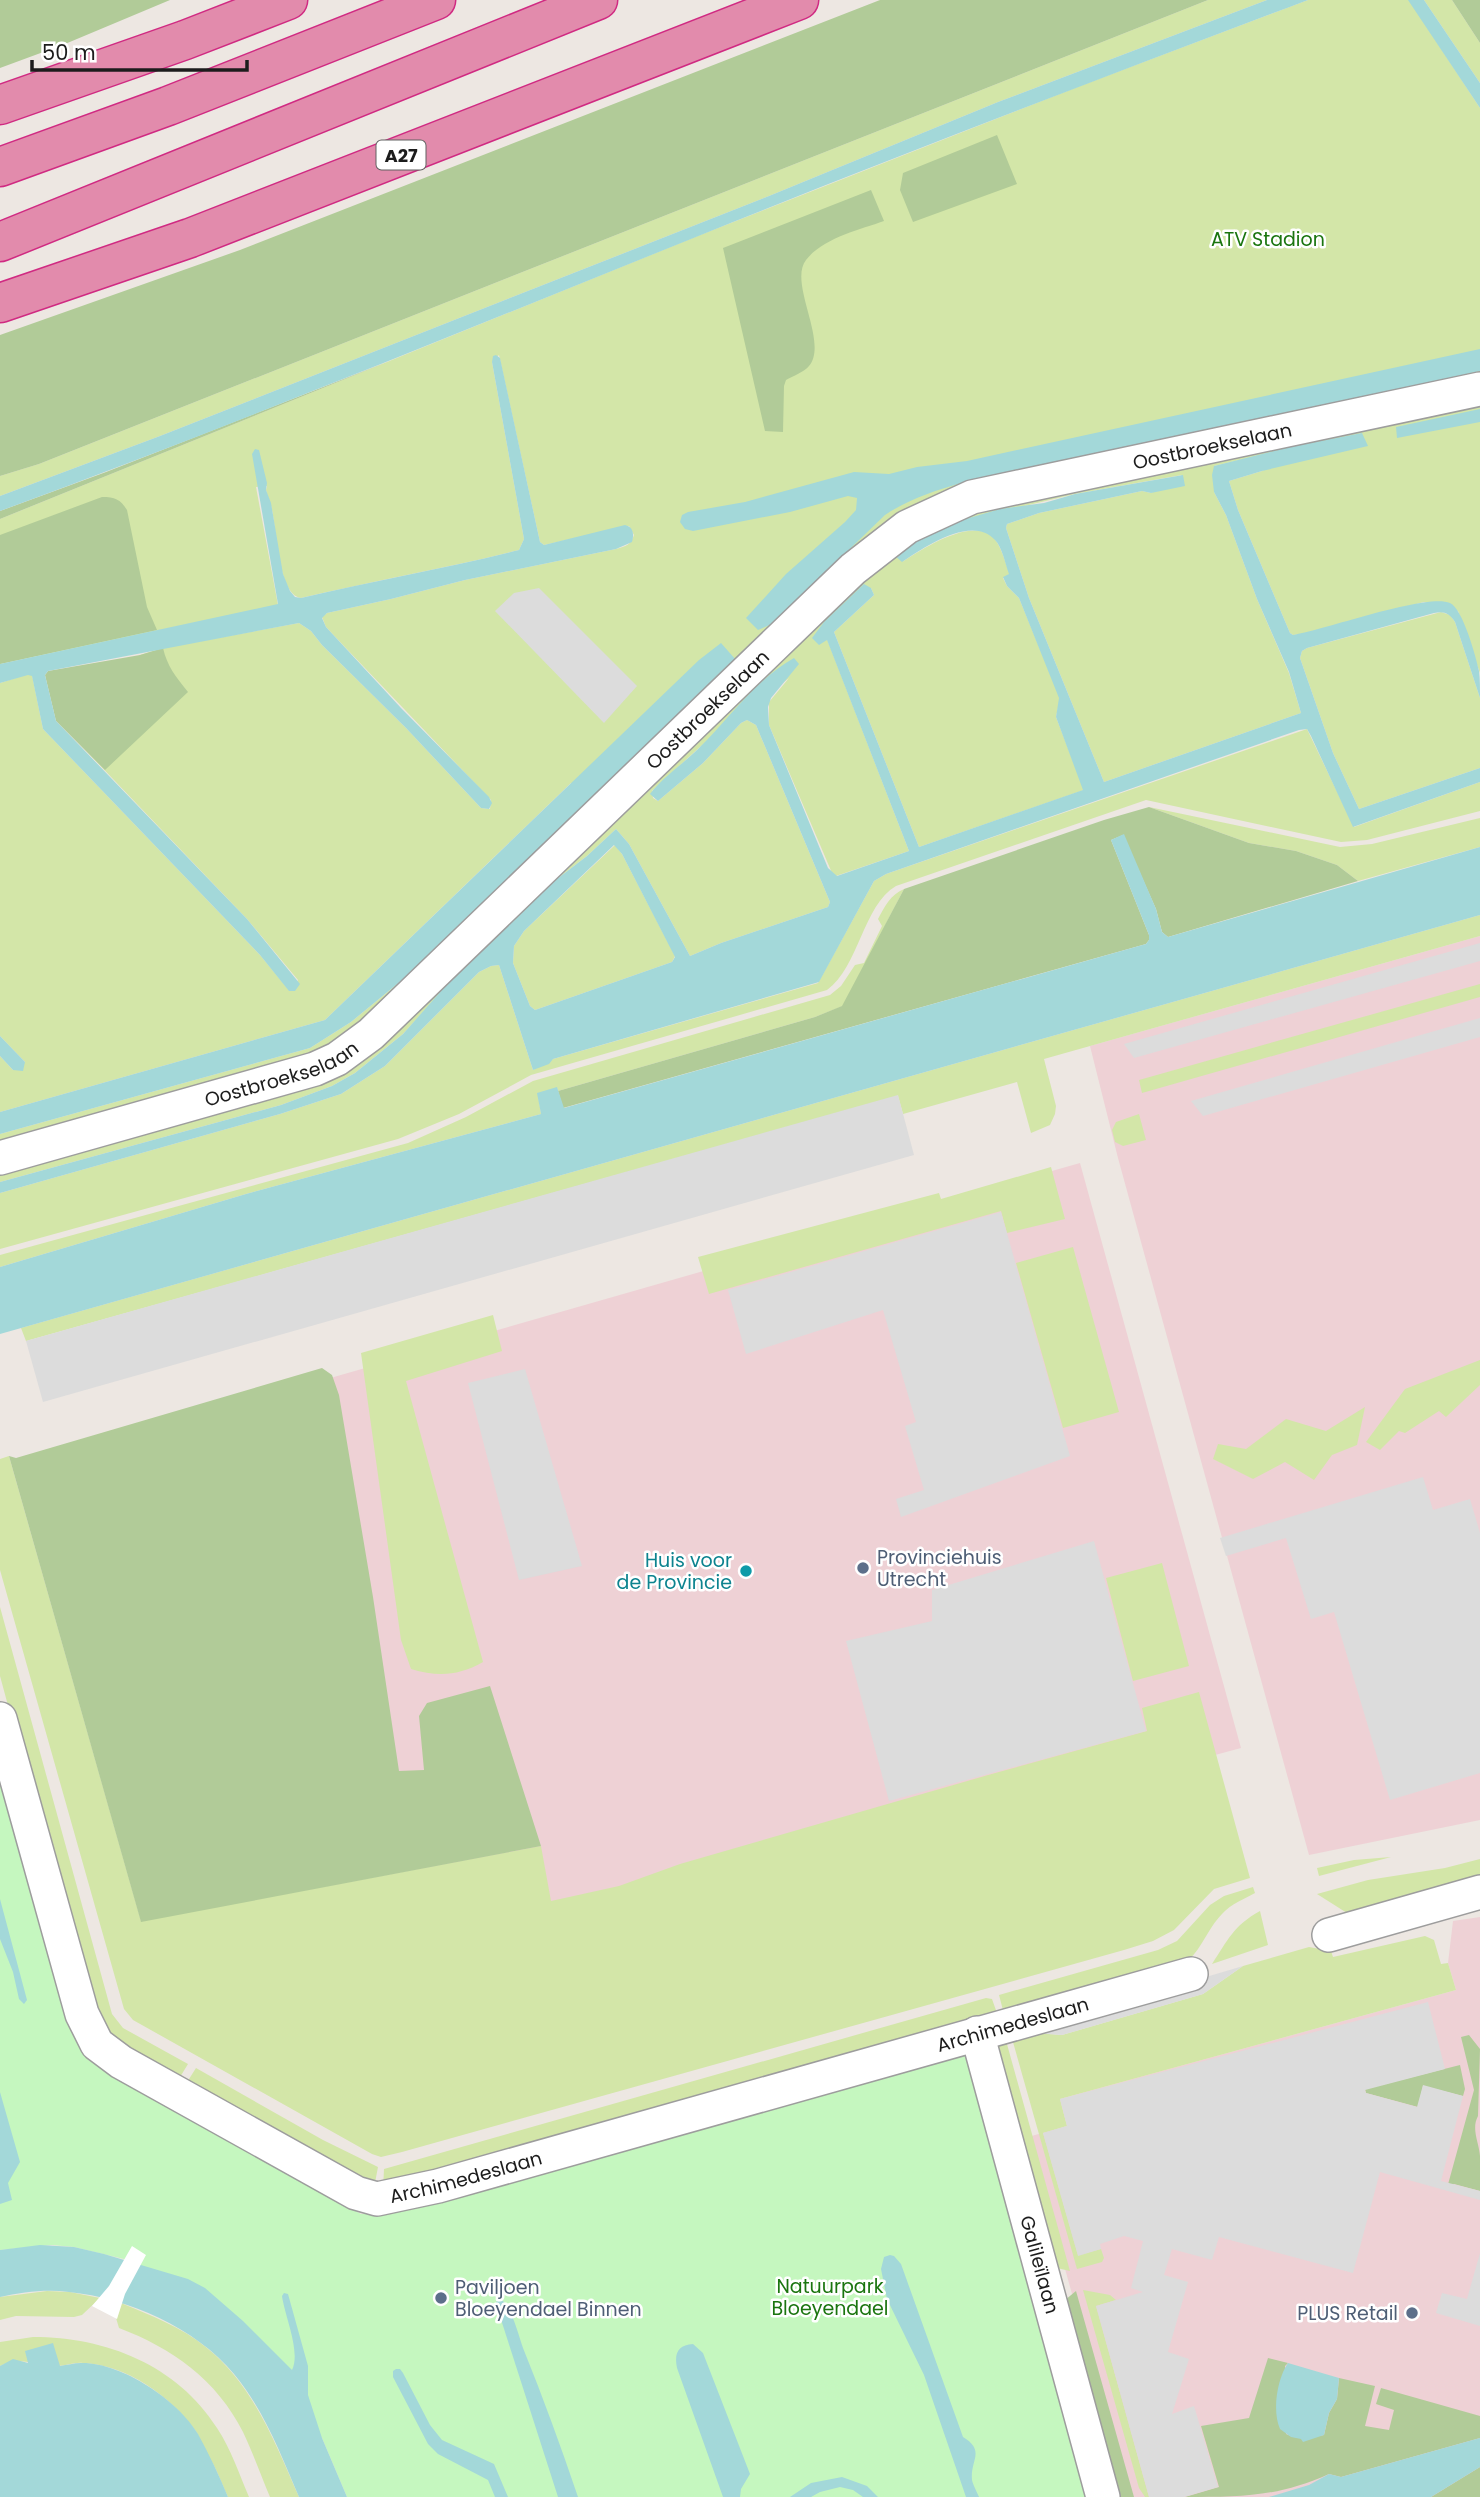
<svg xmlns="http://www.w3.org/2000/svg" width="1480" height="2497" font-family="Poppins,sans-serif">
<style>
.commercial{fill:#eed1d5}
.grass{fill:#d3e6a8}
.forest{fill:#b1cb98}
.park{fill:#c5f7bf}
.parking{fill:#dcdcdc}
.water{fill:#a3d8d9;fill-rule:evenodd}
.pier{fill:#fff}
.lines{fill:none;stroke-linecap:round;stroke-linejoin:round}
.minor-casing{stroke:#9d9d9d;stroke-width:36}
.highway-casing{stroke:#d02a82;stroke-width:41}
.minor{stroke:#fff;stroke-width:33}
.highway{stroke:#e28bac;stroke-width:38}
.service-dot{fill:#5c6f8a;stroke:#fff;stroke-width:2.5}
.culture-dot{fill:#0f9aa8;stroke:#fff;stroke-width:2.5}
.labels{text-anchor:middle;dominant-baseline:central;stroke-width:5;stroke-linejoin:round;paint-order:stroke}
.shield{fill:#fff;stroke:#606060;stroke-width:2}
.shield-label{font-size:18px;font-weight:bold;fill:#1c1c1c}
.park-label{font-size:19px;fill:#1a750f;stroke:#fff}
.street-label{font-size:19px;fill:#1c1c1c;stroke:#fff}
.service-label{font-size:19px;fill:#4e5e75;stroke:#fff;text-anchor:start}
.culture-label{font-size:19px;fill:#0d838f;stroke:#fff;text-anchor:end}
</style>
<rect width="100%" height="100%" fill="#ede7e2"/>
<path class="commercial" d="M1480,936V1820L1309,1855L1118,1158L1090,1046Z
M1080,1163L1241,1748L438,1965L306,1385Z
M1480,1917V2497H1129L1028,2137L1067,2126L1060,2099L1456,1990L1448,1963L1453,1921Z"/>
<path class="grass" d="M1208,0H1267L998,102L769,196L160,436L0,496V476L39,464Z
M1308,0H1409L1480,108V673L1458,611L1424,602L1302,634L1293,635L1290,633L1238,510L1229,481L1262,471L1313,443L1214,466V492L1226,515L1257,599L1289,673L1301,713L1104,782L1029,598L1006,528L1007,524L1039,513L1142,491L1151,493L1182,475L1075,494L945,525L902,562C922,549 981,510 998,544C1003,553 1006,565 1010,574L1003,578L1007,586L1019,598L1060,698L1056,717L1084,790L919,847L834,632L874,595L871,588L827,639L909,851L836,876L832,873L769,725V702L789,678L700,747L652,791L653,798L658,801L703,763L741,723L747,720L756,725L830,902L828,907L721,943L690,956L629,844L616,829L587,856L557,879L443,990L403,1034L355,1073L332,1086L281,1105L0,1182V1168L334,1049L0,1147V1134L310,1048L351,1022L402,980L586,802L571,783L325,1020L0,1112V1056L13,1070L25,1062L0,1036V683L28,674L32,675L43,729L260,955L288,989L292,991L298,980L247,919L68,732L140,655L163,648L299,623L311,631L322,645L406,728L481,808L490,809L491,800L341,643L326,627L322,617L327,613L391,599L465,580L616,549C626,546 631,545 634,535L629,526L544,545L540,542L499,355L492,362L524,539L519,550C447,568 373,581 301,598C277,594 277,526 271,506C270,500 267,496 266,490L267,486L256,487L278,605L0,664V519L700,235L1080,86Z
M1424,0H1452L1480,43V83Z
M1441,612L1450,615L1455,622L1480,698V768L1359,809L1333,753L1300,658L1302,651L1307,648Z
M1307,729L1354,827L1480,782V811L1367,840L1341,842L1146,800L896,886C863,905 859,967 827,990L531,1075L459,1114L398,1139L0,1249V1193L280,1114L341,1094L385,1066L479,972L491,966L499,965L533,1070L553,1059L818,983L874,881L886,874Z
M1149,807L1340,847L1372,844L1480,818V847L1358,881L1337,865L1296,851L1249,843Z
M615,845L622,854L675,956L672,962L535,1010L530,1006L513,963L514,946L524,931Z
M904,889L843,1006L815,1017L558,1091L557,1088L538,1094L541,1114L246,1194L0,1267V1255L408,1143L466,1117L533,1081L830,995L841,986L855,965L864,963L882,926L878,919C885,906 890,895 904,889Z
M1480,915V936L1044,1059L1056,1106L1055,1114L1050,1125L1031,1133L1017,1082L903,1114L898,1096L26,1341L21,1328Z
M1480,984V997L1142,1093L1139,1080Z
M1139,1114L1146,1140L1123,1146L1115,1142L1112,1130L1116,1122Z
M1051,1167L1065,1219L1007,1233L1001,1211L709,1294L698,1257L939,1193L941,1199Z
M1073,1247L1119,1412L1063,1428L1016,1263Z
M493,1315L502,1351L406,1381L483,1662C458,1676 438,1677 411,1669L401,1640L361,1353Z
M1480,1360V1385L1446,1417L1439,1411L1405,1433L1399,1431L1380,1450L1366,1442L1405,1389Z
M1365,1407L1357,1445L1332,1455L1314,1480L1285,1462L1253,1479L1213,1459L1218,1444L1246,1449L1286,1419L1326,1431Z
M9,1456L141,1921L541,1846L551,1901L619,1886L680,1864L988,1775L1147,1731L1142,1708L1199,1692L1250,1878L1214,1889L1174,1930L1153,1941L1124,1950L402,2152L381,2157L372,2154L133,2020L124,2009L0,1570V1459Z
M1162,1563L1189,1666L1133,1681L1106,1578Z
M0,1607L112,2014L123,2028L188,2064L177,2082L102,2031L50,1860L0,1676Z
M1391,1857L1319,1876L1317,1868L1354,1860Z
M1480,1859V1875L1347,1913L1317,1894L1368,1880L1445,1868Z
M1253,1887L1255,1893C1244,1899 1231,1904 1222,1914C1207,1929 1202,1950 1185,1963L1004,2014L999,1995L1158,1950L1177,1941L1210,1905L1224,1896Z
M1260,1911L1268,1945L1212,1964C1228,1940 1233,1926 1260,1911Z
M1425,1936L1434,1940L1441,1964L1448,1963L1456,1990L1060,2099L1067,2126L1043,2133L1078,2255L1101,2249L1104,2258L1102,2262L1077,2269L1011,2035L1021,2032L1062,2035L1203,1994L1243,1966L1309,1947L1331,1951L1333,1957Z
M986,1998L992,1999L998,2016L383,2189L384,2169Z
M1005,2037L1070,2271L1057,2268L986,2043Z
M196,2068L323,2140L378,2167L374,2188L184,2087Z
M1083,2290L1110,2295L1116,2300L1096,2306L1149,2497H1145L1139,2488Z
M47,2291L70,2292L100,2298L82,2315L74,2317L16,2316L0,2320V2297Z
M121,2303C150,2315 182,2327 207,2348C254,2386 275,2443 299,2497H270C261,2476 253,2453 243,2432C217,2380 172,2348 119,2328L116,2318Z
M33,2337C106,2337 177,2365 217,2428C231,2449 239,2474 249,2497H228C221,2482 216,2467 207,2454C202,2447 200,2437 195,2430C170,2396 127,2365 83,2363C75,2362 66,2366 57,2366C35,2365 19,2356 0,2366V2342Z"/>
<path class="forest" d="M0,0H170L65,44L0,68Z
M880,0H1208L39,464L0,476V335L240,250Z
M1452,0H1480V43Z
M997,135L1017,184L913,222L900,190L903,173Z
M871,190L884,221C859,230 823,238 806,260C788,283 829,342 809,366C804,372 793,376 786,380L784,386L783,432L765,431L723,248Z
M387,362L0,519V511L106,472Z
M102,497C115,497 120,499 127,510L147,607L157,630L0,664V535Z
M163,648C167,666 176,677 188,692L105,770L56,721L45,675L48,671L140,655Z
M1149,807L1249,843L1296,851L1337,865L1358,881L1168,937L1162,932L1156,909L1123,835L1111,840L1149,935V940L1146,944L563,1108L558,1091L815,1017L842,1006L904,889L1104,820Z
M322,1368L332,1375L339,1395L373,1597L399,1771L424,1770L419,1716L427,1703L490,1686L541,1846L141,1922L9,1456L16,1458Z
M1469,2035L1480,2049L1478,2116C1471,2129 1479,2142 1480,2156C1480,2168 1480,2180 1480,2191L1454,2184L1447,2188L1474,2090L1461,2037Z
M1460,2065L1465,2089L1463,2096L1423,2086L1418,2107L1366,2093L1365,2089Z
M1076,2291L1134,2497H1121L1065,2300Z
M1268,2358L1288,2363L1285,2366L1286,2434C1299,2441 1311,2437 1324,2435L1329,2413L1337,2399L1339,2378L1375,2386L1365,2426L1389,2430L1394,2410L1376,2404L1381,2388L1480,2416V2438L1341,2477L1329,2474C1278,2497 1241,2497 1185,2497L1219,2487L1201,2426L1249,2418Z
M1480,2467V2497H1431Z"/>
<path class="park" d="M0,1757L90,2054L219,2136L361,2214L380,2213L970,2050L1091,2497H347L322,2438L124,2259L74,2247L52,2245L0,2250Z"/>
<path class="parking" d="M539,588L637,686L604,723L495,611L514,593Z
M1480,943V961L1134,1058L1124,1044Z
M1480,1018V1037L1203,1116L1191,1101Z
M898,1095L914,1155L43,1402L26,1341Z
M1001,1212L1070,1456L901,1517L896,1499L924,1490L905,1426L916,1422L883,1310L746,1354L728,1290Z
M525,1369L582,1566L519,1580L468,1383Z
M1423,1477L1433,1510L1470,1499L1480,1533V1773L1390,1800L1334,1612L1311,1619L1286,1538L1226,1556L1220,1538Z
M1094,1541L1146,1731L889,1801L846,1641L932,1621V1590Z
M1243,1966L1203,1994L1062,2035L1021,2032Z
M1428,2002L1445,2069L1365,2090L1366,2093L1417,2107L1423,2085L1463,2096L1441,2181L1480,2191V2200L1380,2172L1353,2273L1219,2237L1212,2260L1172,2249L1164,2275L1188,2282L1168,2352L1189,2359L1172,2414L1194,2406L1218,2487L1184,2497H1149L1096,2306L1143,2292L1131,2288L1143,2241L1124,2236L1100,2244L1101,2249L1078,2256L1043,2133L1067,2126L1060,2099Z
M1480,2253V2326L1436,2313L1442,2293L1467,2299Z"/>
<path class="water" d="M1267,0H1308C1104,77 899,155 696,237C465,330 234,425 0,511V496L160,436L769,196L998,102Z
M1408,0H1424L1480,83V108Z
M1480,349V371L1258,422L961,483C934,491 909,499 885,515L772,624L758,630L746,618L786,574L845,522L856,510L857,498L848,496L790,512L693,531L685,529L680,522L682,515L688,512L745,502L854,472L889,474L917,467L967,461Z
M496,355L500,358L540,542L544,545L625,525C634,527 634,535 632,542L616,549L465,580L391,599L327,613L322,618L326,627L401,708L489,797L492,803L489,809L481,808L406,728L322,645L311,631L299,623L48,671L45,675L56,721L247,919L300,984L295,991H289L260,955L43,729L32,676L28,675L0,683V664L278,604L252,454L255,449L259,450L267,483L266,490L271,503L283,574L290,591L295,597L301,598C374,581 447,568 519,550L524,539L492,362L493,356Z
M1480,409V422L1397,438L1396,427Z
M1362,433L1368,446L1262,471L1229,481L1238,510L1290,633L1293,635C1325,630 1426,593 1450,603C1463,609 1476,657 1479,671C1480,679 1480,689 1480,698L1455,622C1449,613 1444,611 1434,613L1307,648L1302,651L1300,658L1333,753L1359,809L1480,768V782L1353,827L1311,736L1307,729L1299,730L886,874L874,881L819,982L553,1059L549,1064L533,1070L499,965L491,966L479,972L385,1066L341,1094L280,1114L0,1193V1182L281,1105L332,1086L355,1073L403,1034L442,990L557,879L587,856L616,829L629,844L690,956L721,943L828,907L830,902L756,725L747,720L741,723L703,763L658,801L650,794C663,777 683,764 698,749C730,718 755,680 794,658L799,664L771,698L768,707L769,725L828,868L837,876L909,851L827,640L819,645L812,638L824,622L864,584L871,588L874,595L834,632L919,847L1083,790L1056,717L1059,698L1019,598L1007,586L1003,577L1009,574C1005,563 1002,547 995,540C972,514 923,548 902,562L895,556L908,545L945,525L1000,509L1044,503L1075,494L1183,475L1185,486L1151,493L1142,491L1039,513L1007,524L1006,528L1029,598L1104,782L1301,713L1289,672L1257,599L1226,515L1214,492L1212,475L1214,466L1290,447ZM614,845L622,854L675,957L672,962L535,1010L530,1006L513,963L514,946L524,931Z
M721,643L736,660L402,980L351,1022L310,1048L0,1134V1112L325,1020L699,660Z
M1124,834L1156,909L1162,932L1168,937L1480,847V915L0,1334V1267L246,1194L541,1114L537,1093L557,1087L564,1108L1146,944L1149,940V935L1111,840Z
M0,1036L25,1062L23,1071L13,1070L0,1056Z
M0,1899L27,2000L24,2004L19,1999L13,1972L0,1939Z
M0,2092L20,2162L8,2183L12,2200L0,2204Z
M40,2245L74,2247L104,2254L188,2279L205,2288L243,2321L292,2370C301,2352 285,2317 282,2296L284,2293L288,2294L308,2366V2395L322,2438L347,2497H299C281,2455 264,2410 234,2374C196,2328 128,2298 69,2292C47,2289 22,2292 0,2297V2250Z
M890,2255L894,2256L901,2264L963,2437C986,2451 970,2460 972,2480C973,2485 977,2492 979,2497H966L924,2375L887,2299L881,2269L884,2257Z
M501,2299C512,2308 518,2334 523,2348C543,2397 561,2447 578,2497H558L496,2304V2302Z
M53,2343L60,2366C67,2365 74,2363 81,2363C121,2362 178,2400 198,2434C209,2454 219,2475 228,2497H0V2366L13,2359L28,2363L25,2351Z
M693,2344L703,2353L750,2474L741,2489L740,2497H723L677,2368C674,2353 678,2345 693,2344Z
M1288,2363L1339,2378L1337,2399L1329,2413L1324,2435L1303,2442L1301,2439L1291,2437L1280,2429C1272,2411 1277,2379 1288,2363Z
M396,2369H400L403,2373L430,2425L442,2440L494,2464L508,2497H495L488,2480L438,2454L428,2444L393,2377V2371Z
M1480,2438V2467L1431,2497H1269L1309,2485L1329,2474L1341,2477Z
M842,2477L867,2486L878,2497H863L853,2490L840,2487L820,2492L811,2497H790L811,2483Z"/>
<path class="pier" d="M132,2246L146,2255L125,2294L117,2319L92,2306L109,2286Z"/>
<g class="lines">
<g class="minor-casing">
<g id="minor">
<path id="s1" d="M0,1158L315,1069L337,1059L371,1034L853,569L907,527L972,497L1480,389"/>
<path id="s2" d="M0,1719L82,2014L97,2044L121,2062L356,2193L377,2199L438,2186L1191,1974"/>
<path d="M1329,1935L1480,1892"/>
<path id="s3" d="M977,2033L1103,2497"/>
</g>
</g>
<g class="highway-casing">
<path id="highway" d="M0,105L185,40L288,0
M0,167L168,106L436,0
M0,242L598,0
M0,303L190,238L799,0"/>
</g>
<use href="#minor" class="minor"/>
<use href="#highway" class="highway"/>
</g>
<g class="service-dot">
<circle cx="863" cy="1568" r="7"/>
<circle cx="441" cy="2298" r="7"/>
<circle cx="1412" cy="2313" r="7"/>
</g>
<circle class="culture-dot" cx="746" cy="1571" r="7"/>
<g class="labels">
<rect class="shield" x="376.5" y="140.5" width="49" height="29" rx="5"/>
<g class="shield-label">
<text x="401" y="155">A27</text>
</g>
<g class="park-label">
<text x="1268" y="239">ATV Stadion</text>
<text x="830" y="2286">Natuurpark<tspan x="830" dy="22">Bloeyendael</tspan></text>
</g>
<g class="street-label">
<text stroke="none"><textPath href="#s1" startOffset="1449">Oostbroekselaan</textPath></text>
<text stroke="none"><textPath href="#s1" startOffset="861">Oostbroekselaan</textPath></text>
<text stroke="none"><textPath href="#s1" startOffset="294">Oostbroekselaan</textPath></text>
<text stroke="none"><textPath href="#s2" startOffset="1320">Archimedeslaan</textPath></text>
<text stroke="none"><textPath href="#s2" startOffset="752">Archimedeslaan</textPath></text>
<text stroke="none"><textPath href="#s3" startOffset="240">Galileïlaan</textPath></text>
</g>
<g class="service-label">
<text x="877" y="1557">Provinciehuis<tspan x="877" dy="22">Utrecht</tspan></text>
<text x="455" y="2287">Paviljoen<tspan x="455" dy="22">Bloeyendael Binnen</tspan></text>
<text x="1398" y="2313" text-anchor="end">PLUS Retail</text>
</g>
<g class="culture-label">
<text x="732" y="1560">Huis voor<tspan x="732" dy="22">de Provincie</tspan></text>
</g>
</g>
<path d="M32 60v10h215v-10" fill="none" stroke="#1c1c1c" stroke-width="3.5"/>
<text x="42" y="60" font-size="21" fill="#1c1c1c" stroke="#ffffff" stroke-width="5" paint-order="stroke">50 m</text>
</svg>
